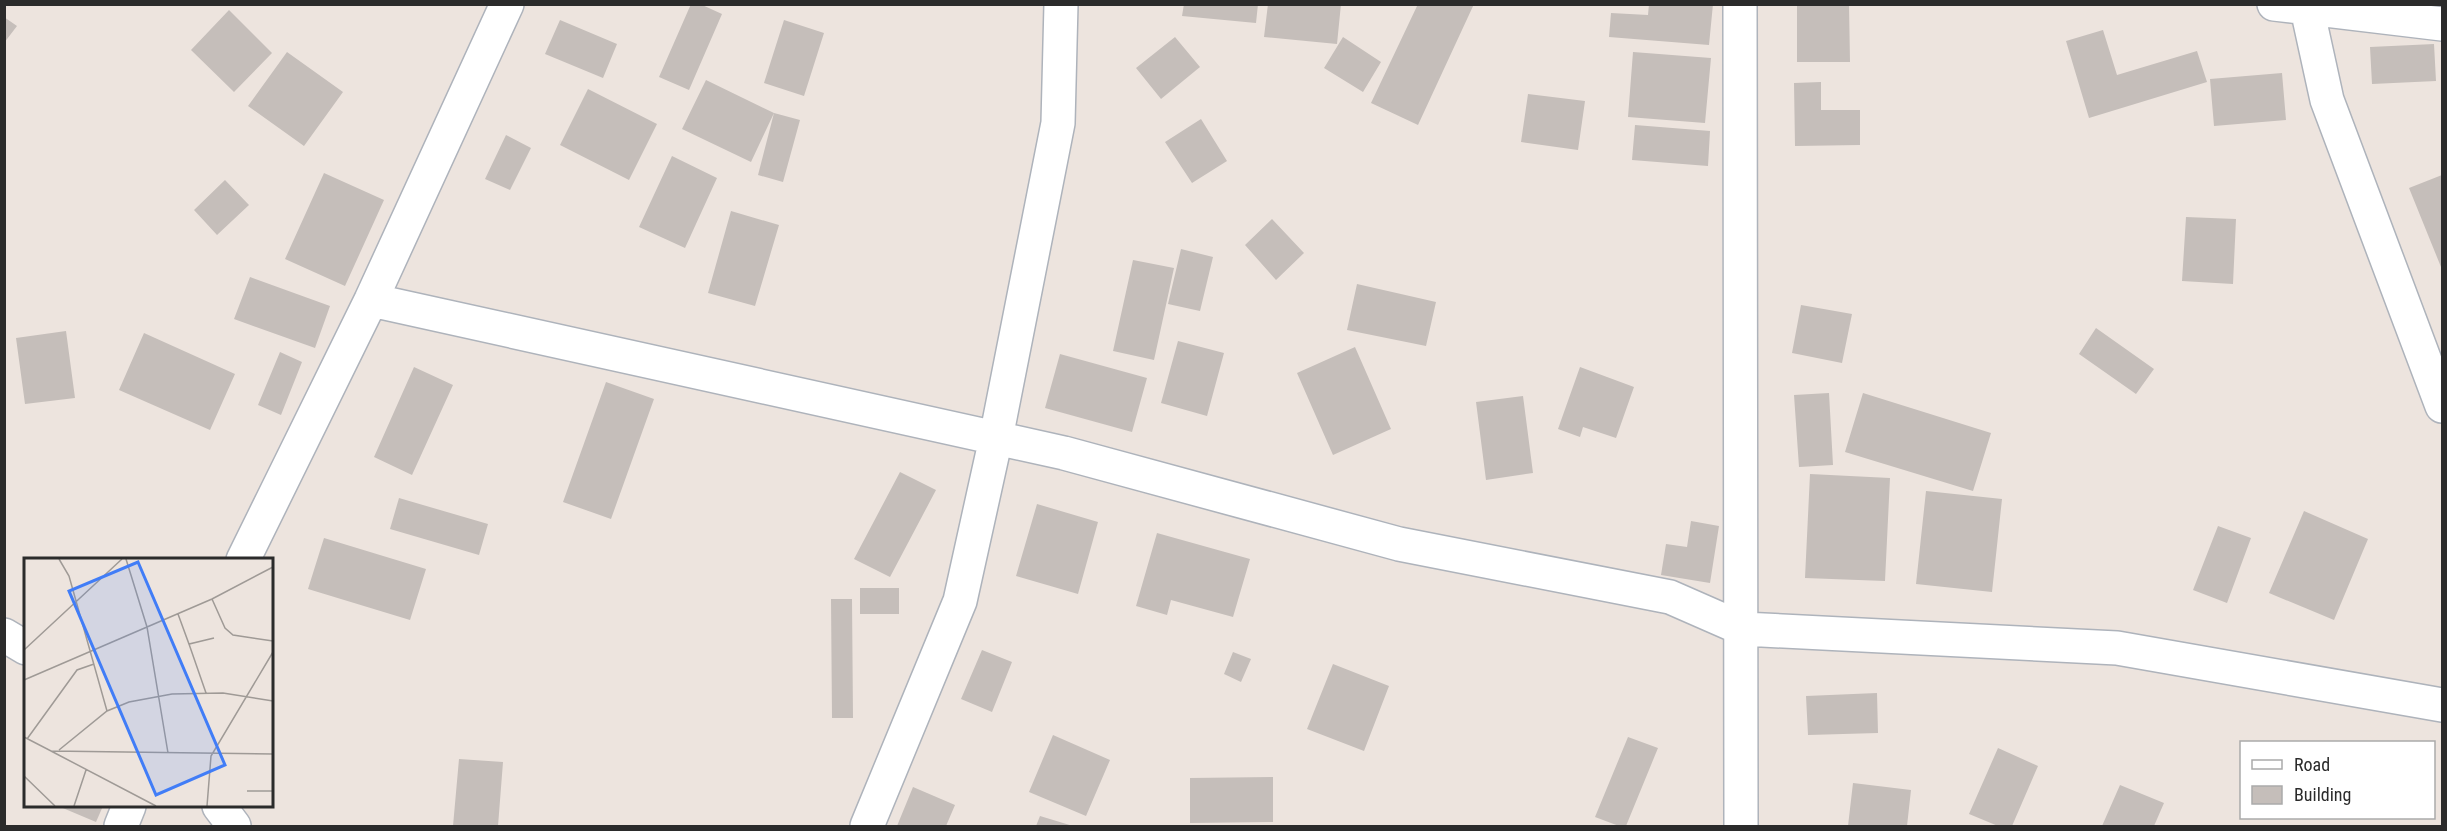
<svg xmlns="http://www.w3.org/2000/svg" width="2447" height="831" font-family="'Roboto Condensed',sans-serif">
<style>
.building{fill:#c5beba}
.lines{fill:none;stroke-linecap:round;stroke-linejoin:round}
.minor-casing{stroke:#aeb3bb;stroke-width:36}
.minor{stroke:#fff;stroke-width:33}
.inset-road{fill:none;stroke:#9f9a96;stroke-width:1.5}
.view{fill:#417df7;fill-opacity:0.15;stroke:#417df7;stroke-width:3}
.inset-edge{fill:none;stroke:#2b2b2b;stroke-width:3}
</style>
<rect width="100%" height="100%" fill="#ede4de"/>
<path class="building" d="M691,4H700L722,14L689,90L659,77Z
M1184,4H1258L1256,23L1182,16Z
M1268,4H1341L1337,44L1264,37Z
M1418,4H1474L1418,125L1371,103Z
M1649,4H1713L1709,45L1609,37L1611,13L1648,15Z
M1797,4H1849L1850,62H1797Z
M229,10L272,53L234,92L191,50Z
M4,17L17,26L4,43Z
M560,20L617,44L603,78L545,54Z
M784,20L824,33L804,96L764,83Z
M2103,30L2117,75L2197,51L2207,82L2089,118L2066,41Z
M1175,37L1200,67L1161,99L1136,68Z
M1343,37L1381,62L1363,92L1324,68Z
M2434,44L2436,81L2372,84L2370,47Z
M287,52L343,92L304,146L248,106Z
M1633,52L1711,58L1705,123L1628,117Z
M2282,73L2286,120L2214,126L2210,79Z
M706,80L774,113L751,162L682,129Z
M1821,82V110H1860V145L1795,146L1794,83Z
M588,89L657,124L629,180L560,145Z
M1528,94L1585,101L1578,150L1521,142Z
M774,113L800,120L783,182L758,175Z
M1201,119L1227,161L1192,183L1165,142Z
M1635,125L1710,131L1708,166L1632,160Z
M506,135L531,148L510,190L485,179Z
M672,156L717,178L685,248L639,227Z
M324,173L384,200L345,286L285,259Z
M2442,175V266L2441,267L2409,188Z
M225,180L249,205L217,235L194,210Z
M731,211L779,225L755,306L708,293Z
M2186,217L2236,219L2233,284L2182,281Z
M1272,219L1304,253L1276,280L1245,245Z
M1181,249L1213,257L1200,311L1168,304Z
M1133,260L1174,268L1154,360L1113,351Z
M250,277L330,306L315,348L234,319Z
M1357,284L1436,302L1426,346L1347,330Z
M1801,305L1852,314L1842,363L1792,353Z
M2096,328L2154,369L2136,394L2079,354Z
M66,331L75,398L25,404L16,338Z
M144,333L235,374L210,430L119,390Z
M1178,341L1224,353L1207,416L1161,403Z
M1355,347L1391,429L1333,455L1297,373Z
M280,352L302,362L281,415L258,405Z
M1060,354L1147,378L1132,432L1045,408Z
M414,367L453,385L412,475L374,457Z
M1580,367L1634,387L1616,438L1583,427L1580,437L1558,429Z
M606,382L654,399L611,519L563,502Z
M1829,393L1833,465L1799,467L1794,395Z
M1863,393L1991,433L1973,491L1845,452Z
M1523,396L1533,473L1486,480L1476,402Z
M900,472L936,490L890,577L854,559Z
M1810,474L1890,478L1885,581L1805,578Z
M1926,491L2002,499L1992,592L1916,584Z
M399,498L488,524L479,555L390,529Z
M1037,504L1098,522L1078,594L1016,576Z
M2304,511L2368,539L2334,620L2269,593Z
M1691,521L1719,526L1710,583L1661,575L1666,544L1687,547Z
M2218,526L2251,538L2227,603L2193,590Z
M1157,533L1250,559L1233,617L1171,600L1167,615L1136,606Z
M324,538L426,569L410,620L308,589Z
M860,588H899V614H860Z
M831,599H852L853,718H832Z
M982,650L1012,662L992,712L961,699Z
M1233,652L1251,659L1241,682L1224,674Z
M1333,664L1389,686L1364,751L1307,729Z
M1877,693L1878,733L1808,735L1806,696Z
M1053,735L1110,760L1086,816L1029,792Z
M1628,737L1658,748L1626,826H1619L1595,817Z
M1998,748L2038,766L2012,826H1998L1969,814Z
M459,759L503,762L498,826H453Z
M1273,777V822L1190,823V778Z
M1853,783L1911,790L1907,826H1848Z
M2120,785L2164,803L2154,826H2102Z
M913,787L955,805L946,826H897Z
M58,806H103L96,822Z
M1040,816L1073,826H1036Z"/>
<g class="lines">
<g class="minor-casing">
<path id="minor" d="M1740,4L1741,826
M2274,4L2442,24
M2306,4L2327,100L2442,406
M371,300L1064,453L1399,544L1670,597L1743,629L2117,648L2442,705
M243,560L371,300L507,4
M4,635L26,648
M219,806L234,826
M121,826L129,806
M867,826L960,601L996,438L1058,123L1061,4"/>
</g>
<use href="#minor" class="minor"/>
</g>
<g transform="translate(24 558)">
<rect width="249" height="249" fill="#ede4de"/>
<path class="inset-road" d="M35,1L45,18L83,153M102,1L123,69L144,195M188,41L201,70L209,77L249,83M154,56L165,86L190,80M165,86L182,135M0,92L98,1M0,122L188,41L249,9M0,179L27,193L249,196M3,181L53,112L70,106M35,192L83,153L105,144L148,136L199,135L249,143M27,193L132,248M0,218L31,248M223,233H249M50,248L62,212M183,248L187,198L249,94"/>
<path class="view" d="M114,4L201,207L132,237L45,33Z"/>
<rect width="249" height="249" class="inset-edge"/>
</g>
<rect width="2447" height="831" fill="none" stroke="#2b2b2b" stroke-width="12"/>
<rect x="2240" y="741" width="195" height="78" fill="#ffffff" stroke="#aaaaaa" stroke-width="1.5"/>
<rect x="2252" y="760" width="30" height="9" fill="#ffffff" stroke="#aaaaaa" stroke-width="1.5"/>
<text x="2294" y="771" font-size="18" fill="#2b2b2b">Road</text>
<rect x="2252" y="786" width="30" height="18" fill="#c5beba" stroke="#aaaaaa" stroke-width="1.5"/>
<text x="2294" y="801" font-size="18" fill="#2b2b2b">Building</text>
</svg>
